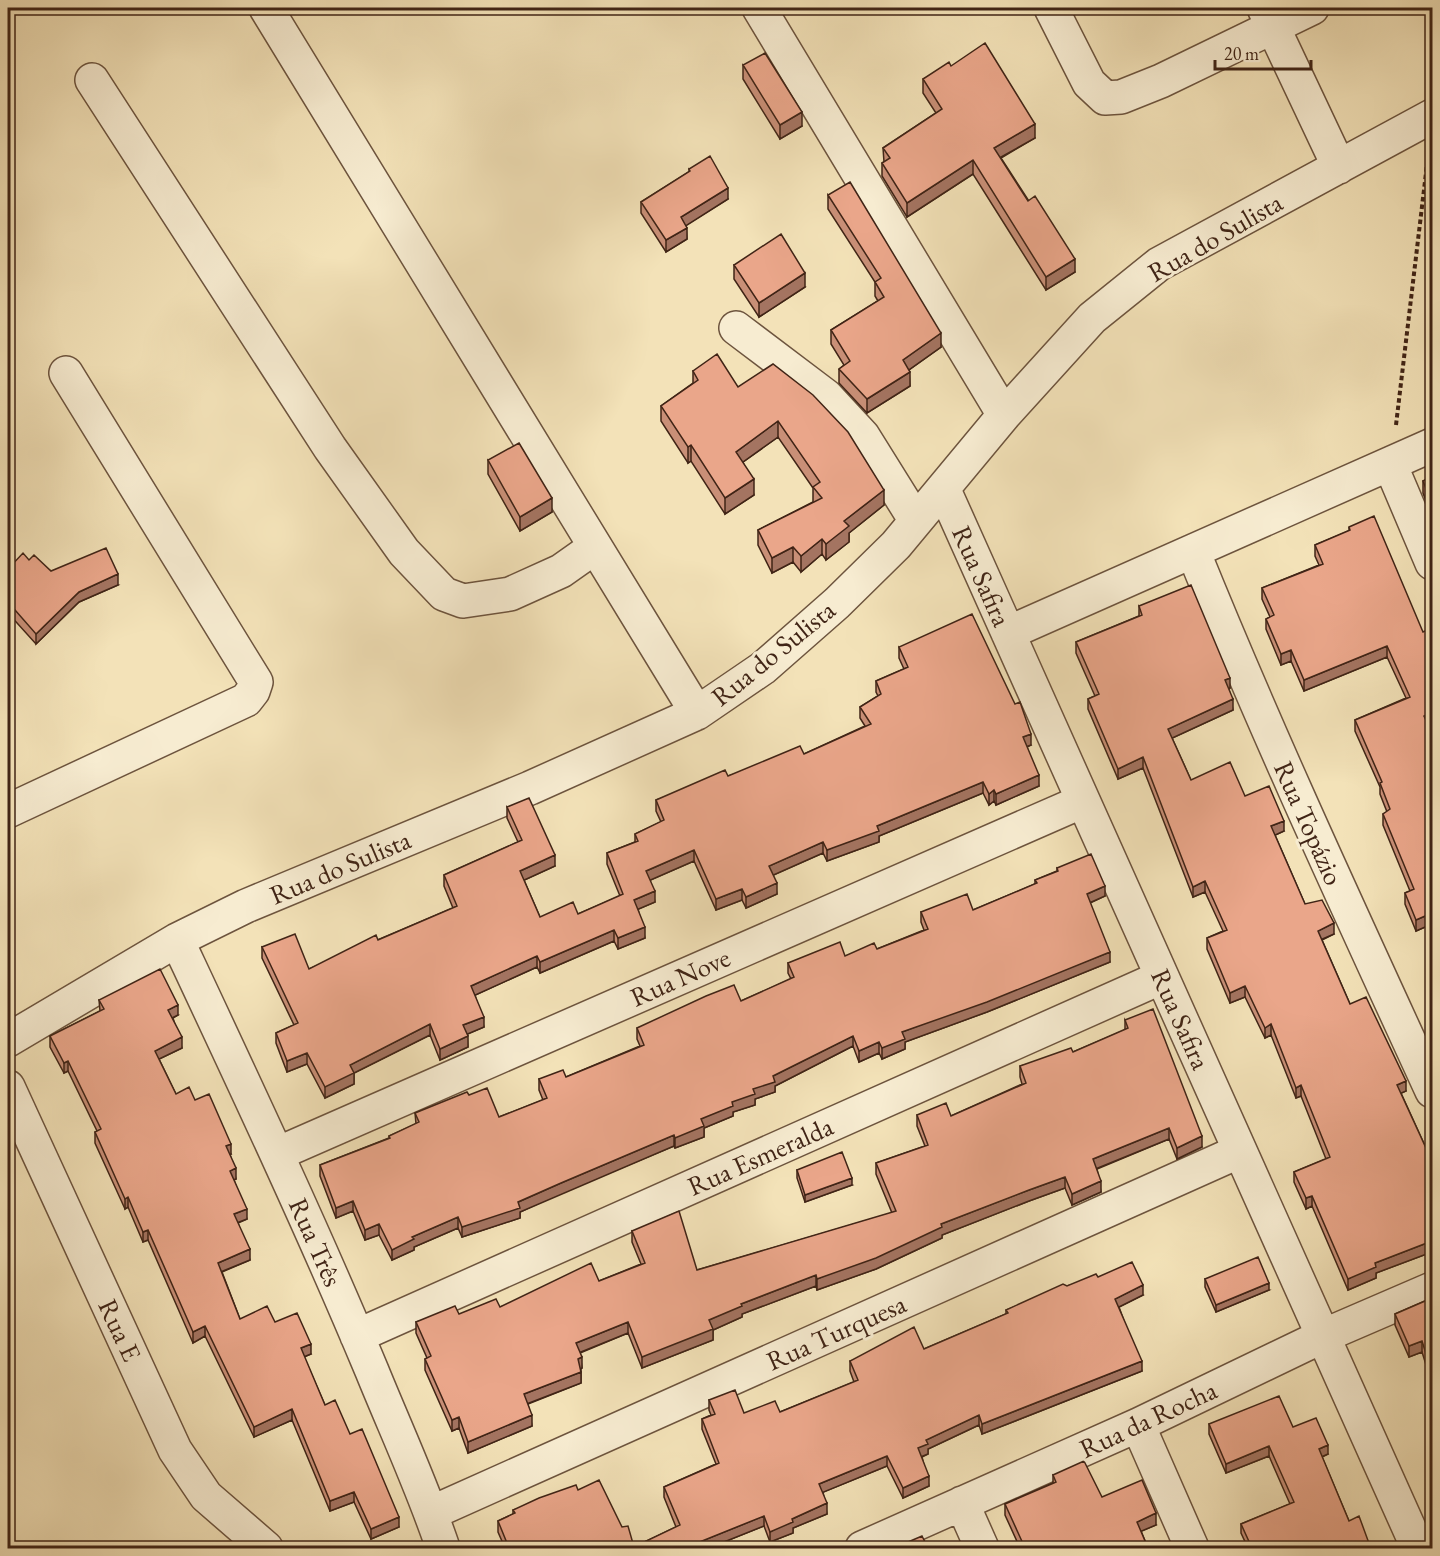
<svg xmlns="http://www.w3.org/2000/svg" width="1440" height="1556" font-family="'EB Garamond',serif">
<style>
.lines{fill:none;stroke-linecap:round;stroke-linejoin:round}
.minor-casing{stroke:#6d543e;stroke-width:36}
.path{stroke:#402416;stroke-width:4;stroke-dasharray:4.5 3;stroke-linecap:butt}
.minor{stroke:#f7ecd1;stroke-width:33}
.wall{fill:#c98f77;stroke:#402416;stroke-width:1.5}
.shaded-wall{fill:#a47461;stroke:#402416;stroke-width:1.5}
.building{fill:#eaa68a;stroke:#402416;stroke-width:1.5}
.labels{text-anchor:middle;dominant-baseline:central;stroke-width:6;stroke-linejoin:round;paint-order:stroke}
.street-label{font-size:27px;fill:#402416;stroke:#f7ecd1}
</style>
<rect width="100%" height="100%" fill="#f3e2b8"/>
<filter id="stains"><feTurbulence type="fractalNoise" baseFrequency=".00333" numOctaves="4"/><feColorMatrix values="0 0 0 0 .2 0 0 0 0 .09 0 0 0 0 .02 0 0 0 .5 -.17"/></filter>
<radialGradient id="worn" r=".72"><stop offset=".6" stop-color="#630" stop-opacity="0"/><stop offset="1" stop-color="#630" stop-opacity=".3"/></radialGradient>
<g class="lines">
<g class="minor-casing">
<path id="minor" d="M266,8L697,713
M759,8L1004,415
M1051,8L1089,83L1105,98L1121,97L1161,81L1312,8
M1264,8L1339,167
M92,80L330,448L404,552L444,594L463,601L510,594L561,571L595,547
M736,328L826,396L863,436L916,521
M1390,464L1432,563
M944,490L1418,1548
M1193,551C1267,734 1350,912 1432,1091
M1008,633L1432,445
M8,811L246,700L253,691L256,682L66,373
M177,940C244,1083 311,1225 372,1371C396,1430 423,1488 443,1548
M8,1040L177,940L246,906L530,788L697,713L763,668L837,603L896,545L1004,415L1092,318L1159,264L1432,116
M8,1087L175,1450L206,1496L266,1548
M277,1154L1083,801
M357,1336L1162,977
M1138,1425L1192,1548
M962,1503L982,1548
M431,1513L1240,1151
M862,1548L1138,1425L1323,1336L1432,1289"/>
</g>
<path class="path" d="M1396,425L1428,156"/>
<use href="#minor" class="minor"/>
</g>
<path class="wall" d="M743,65L802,126L780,139L743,79Z
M951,66L1035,138L1001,158L1075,272L1046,290L973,174L907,217L882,176V163L884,162L883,148L936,113L923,93V79Z
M689,169L728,199L686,225L687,239L666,252L641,213V202L689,172Z
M828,195L941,347L909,370L910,386L867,413L839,383V369L844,365L831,344V330L878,301L875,296V282L828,209Z
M734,265L805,287L759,317L734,279Z
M693,371L738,387L884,505L849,533V542L826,560L822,554L801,572L793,562L772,573L758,545V530L813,502V488L778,437L743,462L754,495L725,514L691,461L688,463L661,421V406L693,383Z
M488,460L552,512L520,531L488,474Z
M1432,477V516L1423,493V481Z
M1349,527L1432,723L1428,725L1432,733V924L1416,931L1405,904V893L1410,891L1383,825V814L1387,812L1380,794V787L1355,731V720L1406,698L1387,657L1304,691L1291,661L1281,665L1266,629V619L1270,617L1262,599V588L1319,565L1315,556V545L1349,531Z
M29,560L51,571L118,585L79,602L36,644L8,613V569Z
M1139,606L1230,688L1229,689L1233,710L1172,738L1191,780L1245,796L1284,831L1275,835L1305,904L1334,934L1322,940L1350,1004L1406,1091L1401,1093L1426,1148L1432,1156V1252L1376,1273V1278L1348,1290L1312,1206L1306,1209L1294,1182V1172L1326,1159L1301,1096L1296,1098L1271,1035L1265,1038L1245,997L1230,1003L1207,949V938L1223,931L1205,892L1193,897L1143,768L1118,779L1088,709V699L1095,696L1076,653V642L1139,616Z
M899,647L1031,745L1027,747L1039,786L996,805L994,801L989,805L983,793L879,836V842L827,861L823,853L773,875L777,894L746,908L742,900L716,910L694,861L650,880L655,902L638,909L645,938L618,949L614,941L540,973L537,967L475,995L484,1027L467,1034L468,1047L440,1060L430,1035L354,1073V1084L325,1098L307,1064L287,1072L276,1043V1033L294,1025L262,958V947L309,969L453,908L444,886V875L518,842L507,818V807L555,866L524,880L540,917L578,914L620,896L607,864V853L635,842V834L661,822L656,811V800L728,776L804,754L865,726L860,718V707L878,696L876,692V681L904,669L899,658Z
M1057,868L1105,896L1090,903L1110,962L987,1012L905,1042V1049L882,1059L879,1053L859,1062L853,1046L775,1086V1092L755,1099V1105L733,1112V1116L704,1128V1137L675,1148L674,1146L561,1193L520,1212V1218L462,1237L458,1228L414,1247V1250L392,1260L379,1235L365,1240L353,1211L336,1218L320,1176V1165L389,1138V1136L416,1124L415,1113L469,1095L499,1117L543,1100L539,1090V1079L566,1077L640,1046L637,1039V1028L741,1001L791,979L788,973V963L845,956L877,949L924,930L921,922V912L973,910L1035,884V880L1057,871Z
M99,1000L178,1015L173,1018L182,1048L159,1059L176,1094L195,1100L231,1154H230L236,1179L234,1180L247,1219L238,1223L250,1260L222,1272L240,1319L275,1322L311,1354L304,1357L325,1405L350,1434L399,1527L371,1539L354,1502L330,1511L292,1420L254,1437L205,1336L193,1343L148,1240L143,1242L128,1207L125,1209L95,1143V1132L97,1131L68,1071L64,1073L50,1047V1036L100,1011Z
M1125,1020L1202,1147L1177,1159L1169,1139L1097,1169L1101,1192L1072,1205L1065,1188L1029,1201L942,1235V1238L876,1269L817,1290L816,1286L742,1314V1317L713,1330V1340L642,1368L628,1333L580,1353L582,1368L581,1369V1383L528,1404L532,1426L468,1453L459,1428L452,1431L425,1370V1359L427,1358L416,1333V1322L500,1307L599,1281L641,1264L632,1242V1231L697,1270L892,1213L876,1174V1163L925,1146L917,1126V1115L951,1116L1022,1084L1020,1077V1066L1073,1052L1125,1030Z
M797,1170L852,1185L805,1202L797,1178Z
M1098,1277L1143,1295L1119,1307L1142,1371L982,1434L979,1425L928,1449V1454L922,1457L929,1486L903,1498L887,1466L823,1492L827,1514L793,1528V1533L770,1542L764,1526L709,1548H505L498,1532V1521L513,1514V1510L578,1490L622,1527L634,1547L676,1527L664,1497V1487L716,1464L702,1429V1419L711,1415L709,1410V1400L744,1413L780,1412L854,1382L850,1371V1361L924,1349L1006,1314V1310L1067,1286Z
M1205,1279L1269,1290L1216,1312L1205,1287Z
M1432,1298V1384L1422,1352L1409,1357L1395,1325V1314Z
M1209,1424L1293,1427L1328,1454L1322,1457L1349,1521L1370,1548H1248L1241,1533V1524L1290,1504L1269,1456L1226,1473L1209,1434Z
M1053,1475L1102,1497L1156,1525L1141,1531L1148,1548H1020L1005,1515V1504L1053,1483Z"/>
<path class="shaded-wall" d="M802,112V126L780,139V125Z
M1035,124V138L994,161V148Z
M973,160V174L907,217V203Z
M728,188V199L681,229V217Z
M687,228V239L666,252V240Z
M1075,259V272L1046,290V277Z
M805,273V287L759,317V303Z
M941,333V347L903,374V360Z
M910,372V386L867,413V399Z
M778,421V437L736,467V452Z
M691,445V461L688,463V447Z
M754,479V495L725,514V498Z
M884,490V505L849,533V542L826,560V544L844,521Z
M552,498V512L520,531V517Z
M822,539V554L801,572V556Z
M793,547V562L772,573V558Z
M118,574V585L79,602L36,644V634L79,592Z
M1387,646V657L1304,691V680Z
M1291,650V661L1281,665V654Z
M1230,678V688L1225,690V680Z
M1233,699V710L1168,740V729Z
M1432,712V723L1424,727V716Z
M1031,734V745L1023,748V737Z
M1143,757V768L1118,779V769Z
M1039,775V786L996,805V794Z
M983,782V793L879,836V842L827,861V850L877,826Z
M994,790V801L989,805V794Z
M1284,821V831L1271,837V826Z
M823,842V853L769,877V866Z
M694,850V861L646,882V871Z
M555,855V866L520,882V871Z
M1205,881V892L1193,897V887Z
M777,883V894L746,908V897Z
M1105,886V896L1087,904V894Z
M742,889V900L716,910V899Z
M655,891V902L634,911V900Z
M1432,913V924L1416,931V920Z
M1334,923V934L1318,941V931Z
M645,927V938L618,949V938Z
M614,930V941L540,973V962Z
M1110,952V962L987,1012L905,1042V1049L882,1059V1048L902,1032Z
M537,956V967L471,997V986Z
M1245,986V997L1230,1003V993Z
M178,1005V1015L168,1020V1010Z
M484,1017V1027L463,1036V1025Z
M430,1024V1035L354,1073V1084L325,1098V1087L350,1065Z
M1271,1024V1035L1265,1038V1028Z
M468,1036V1047L440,1060V1049Z
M853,1036V1046L775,1086V1092L755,1099V1105L733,1112V1116L704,1128V1137L675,1148V1138L701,1119L732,1102L773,1076Z
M182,1037V1048L155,1061V1051Z
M879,1042V1053L859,1062V1051Z
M307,1053V1064L287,1072V1061Z
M68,1061V1071L64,1073V1063Z
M1406,1081V1091L1397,1095V1085Z
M1301,1085V1096L1296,1098V1088Z
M1169,1128V1139L1093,1170V1159Z
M674,1135V1146L520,1212V1218L462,1237V1227L561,1183Z
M1202,1136V1147L1177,1159V1148Z
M231,1144V1154L226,1156V1146Z
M236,1168V1179L230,1181V1171Z
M1065,1177V1188L1029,1201L942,1235V1238L876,1269L817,1290V1279L941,1224L1029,1190Z
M852,1178V1185L805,1202V1195Z
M1101,1181V1192L1072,1205V1194Z
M1312,1196V1206L1306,1209V1198Z
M128,1197V1207L125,1209V1199Z
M353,1201V1211L336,1218V1208Z
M247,1209V1219L234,1224V1214Z
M458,1217V1228L414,1247V1250L392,1260V1250L412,1237Z
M379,1224V1235L365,1240V1230Z
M148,1230V1240L143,1242V1232Z
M1432,1241V1252L1376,1273V1278L1348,1290V1279L1375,1263Z
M250,1249V1260L218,1273V1263Z
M816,1275V1286L742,1314V1317L713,1330V1340L642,1368V1357L709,1320L741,1304Z
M1269,1283V1290L1216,1312V1305Z
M1143,1285V1295L1115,1309V1299Z
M628,1322V1333L576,1354V1343Z
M205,1326V1336L193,1343V1332Z
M1422,1341V1352L1409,1357V1346Z
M311,1344V1354L301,1358V1348Z
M582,1357V1368L578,1370V1359Z
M1142,1361V1371L982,1434V1424Z
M581,1372V1383L524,1405V1394Z
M292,1409V1420L254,1437V1427Z
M532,1415V1426L468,1453V1442Z
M979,1415V1425L928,1449V1454L918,1458V1448L926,1440Z
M459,1417V1428L452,1431V1420Z
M1328,1445V1454L1319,1458V1449Z
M1269,1446V1456L1226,1473V1464Z
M887,1456V1466L819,1494V1484Z
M929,1476V1486L903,1498V1488Z
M354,1492V1502L330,1511V1501Z
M827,1503V1514L793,1528V1533L770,1542V1532L792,1519Z
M1156,1513V1525L1137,1533V1522Z
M764,1516V1526L709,1548H687V1547Z
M399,1517V1527L371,1539V1529Z"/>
<path class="building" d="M985,43L1035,124L994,148L1028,201L1035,196L1075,259L1046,277L973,160L907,203L882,163L890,158L883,148L942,109L923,79L949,62L951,66Z
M765,53L802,112L780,125L743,65Z
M710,156L728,188L681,217L687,228L666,240L641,202L690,171L689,169Z
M850,182L941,333L903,360L910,372L867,399L839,369L850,361L831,330L884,297L875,282L881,278L828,195Z
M781,234L805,273L759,303L734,265Z
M717,354L738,387L773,364L813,395L848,432L884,490L844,521L849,526L826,544L822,539L801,556L793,547L772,558L758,530L822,498L813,487L820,482L778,421L736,452L754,479L725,498L691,445L688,447L661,406L698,380L693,371Z
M519,443L552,498L520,517L488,460Z
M1432,477V504L1423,481Z
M1374,516L1423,632L1427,630L1432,644V712L1424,716L1432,733V913L1416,920L1405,893L1414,889L1383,814L1390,809L1380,783L1382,782L1355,720L1410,697L1387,646L1304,680L1291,650L1281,654L1266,619L1274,615L1262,588L1323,564L1315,545L1350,530L1349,527Z
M106,548L118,574L79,592L36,634L8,602V569L23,553L29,560L34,555L51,571Z
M1191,585L1230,678L1225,680L1233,699L1168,729L1191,780L1230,762L1245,796L1269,786L1284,821L1271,826L1305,904L1322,900L1334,923L1318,931L1350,1004L1366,997L1406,1081L1397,1085L1426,1148L1429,1147L1432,1156V1241L1375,1263L1376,1267L1348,1279L1312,1196L1306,1198L1294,1172L1330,1157L1301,1085L1296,1088L1271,1024L1265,1028L1245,986L1230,993L1207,938L1227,930L1205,881L1193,887L1143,757L1118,769L1088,699L1099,694L1076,642L1142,615L1139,606Z
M972,614L1015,704L1020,702L1031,734L1023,737L1039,775L996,794L994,790L989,794L983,782L877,826L879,831L827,850L823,842L769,866L777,883L746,897L742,889L716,899L694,850L646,871L655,891L634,900L645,927L618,938L614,930L540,962L537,956L471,986L484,1017L463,1025L468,1036L440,1049L430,1024L350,1065L354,1073L325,1087L307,1053L287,1061L276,1033L298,1023L262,947L295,934L309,969L376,935L378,940L457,906L444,875L522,840L507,807L529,798L555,855L520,871L540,917L573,902L578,914L623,894L607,853L638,841L635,834L664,820L656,800L725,770L728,776L800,746L804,754L871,724L860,707L881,694L876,681L908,667L899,647Z
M1091,854L1105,886L1087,894L1110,952L987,1002L902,1032L905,1039L882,1048L879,1042L859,1051L853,1036L773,1076L775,1082L753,1089L755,1094L732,1102L733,1106L701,1119L704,1126L675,1138L674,1135L561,1183L518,1202L520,1208L462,1227L458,1217L412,1237L414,1239L392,1250L379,1224L365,1230L353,1201L336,1208L320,1165L390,1138L389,1136L419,1122L415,1113L467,1092L469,1095L487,1088L499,1117L547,1098L539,1079L563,1070L566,1077L644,1045L637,1028L706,996L734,985L741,1001L794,977L788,963L840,942L845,956L874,943L877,949L928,929L921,912L967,894L973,910L1037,883L1035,880L1058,871L1057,868Z
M160,969L178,1005L168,1010L182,1037L155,1051L176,1094L189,1087L195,1100L209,1094L231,1144L226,1146L236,1168L230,1171L247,1209L234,1214L250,1249L218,1263L240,1319L267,1306L275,1322L297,1313L311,1344L301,1348L325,1405L335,1400L350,1434L362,1429L399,1517L371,1529L354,1492L330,1501L292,1409L254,1427L205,1326L193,1332L148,1230L143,1232L128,1197L125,1199L95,1132L101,1129L68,1061L64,1063L50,1036L104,1009L99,1000Z
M1153,1009L1202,1136L1177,1148L1169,1128L1093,1159L1101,1181L1072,1194L1065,1177L1029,1190L941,1224L942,1227L876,1258L817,1279L816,1275L741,1304L742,1306L709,1320L713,1329L642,1357L628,1322L576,1343L582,1357L578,1359L581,1372L524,1394L532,1415L468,1442L459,1417L452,1420L425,1359L431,1356L416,1322L455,1306L459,1314L496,1299L500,1307L591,1263L599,1281L645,1263L632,1231L679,1211L697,1270L896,1211L876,1163L928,1145L917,1115L946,1103L951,1116L1026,1083L1020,1066L1071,1048L1073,1052L1128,1028L1125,1020Z
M842,1152L852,1178L805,1195L797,1170Z
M1258,1257L1269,1283L1216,1305L1205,1279Z
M1132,1262L1143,1285L1115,1299L1142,1361L982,1424L979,1415L926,1440L928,1444L918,1448L929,1476L903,1488L887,1456L819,1484L827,1503L792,1519L793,1522L770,1532L764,1516L687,1547L688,1548H509L498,1521L515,1513L513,1510L539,1498L576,1485L578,1490L599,1480L622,1527L628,1526L634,1547L680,1525L664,1487L719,1463L702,1419L715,1414L709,1400L735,1390L744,1413L775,1401L780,1412L858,1380L850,1361L914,1327L924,1349L1008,1313L1006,1310L1063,1284L1067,1286L1096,1274L1098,1277Z
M1432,1298V1373L1422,1341L1409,1346L1395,1314Z
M1279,1396L1293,1427L1316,1418L1328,1445L1319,1449L1349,1521L1359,1516L1370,1546L1365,1548H1252L1241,1524L1294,1502L1269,1446L1226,1464L1209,1424Z
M1084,1461L1102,1497L1142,1480L1156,1513L1137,1522L1148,1548H1025L1005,1504L1056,1482L1053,1475Z
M922,1536L928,1548H894Z"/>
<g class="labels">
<g class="street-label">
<text transform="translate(1215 237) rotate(-30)">Rua do Sulista</text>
<text transform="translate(982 576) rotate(66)">Rua Safira</text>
<text transform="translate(773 653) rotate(-39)">Rua do Sulista</text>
<text transform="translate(1309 823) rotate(66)">Rua Topázio</text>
<text transform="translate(340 867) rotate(-23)">Rua do Sulista</text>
<text transform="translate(680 977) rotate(-24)">Rua Nove</text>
<text transform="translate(1181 1019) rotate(66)">Rua Safira</text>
<text transform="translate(760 1156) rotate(-24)">Rua Esmeralda</text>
<text transform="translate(316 1242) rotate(66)">Rua Três</text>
<text transform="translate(120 1330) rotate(65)">Rua E</text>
<text transform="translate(836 1332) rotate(-24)">Rua Turquesa</text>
<text transform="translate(1148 1419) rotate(-25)">Rua da Rocha</text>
</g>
</g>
<rect width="1440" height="1556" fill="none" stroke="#f3e2b8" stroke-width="30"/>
<rect x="9" y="9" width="1422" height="1538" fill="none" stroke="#402416" stroke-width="3"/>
<rect x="15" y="15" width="1410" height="1526" fill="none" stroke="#402416" stroke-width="1.5"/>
<path d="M1215 60v9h96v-9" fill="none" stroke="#402416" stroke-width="3"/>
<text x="1224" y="60" font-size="18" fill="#402416" stroke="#f7ecd1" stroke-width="4.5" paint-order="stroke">20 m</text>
<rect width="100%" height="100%" filter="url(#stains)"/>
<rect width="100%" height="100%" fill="url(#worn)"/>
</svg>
